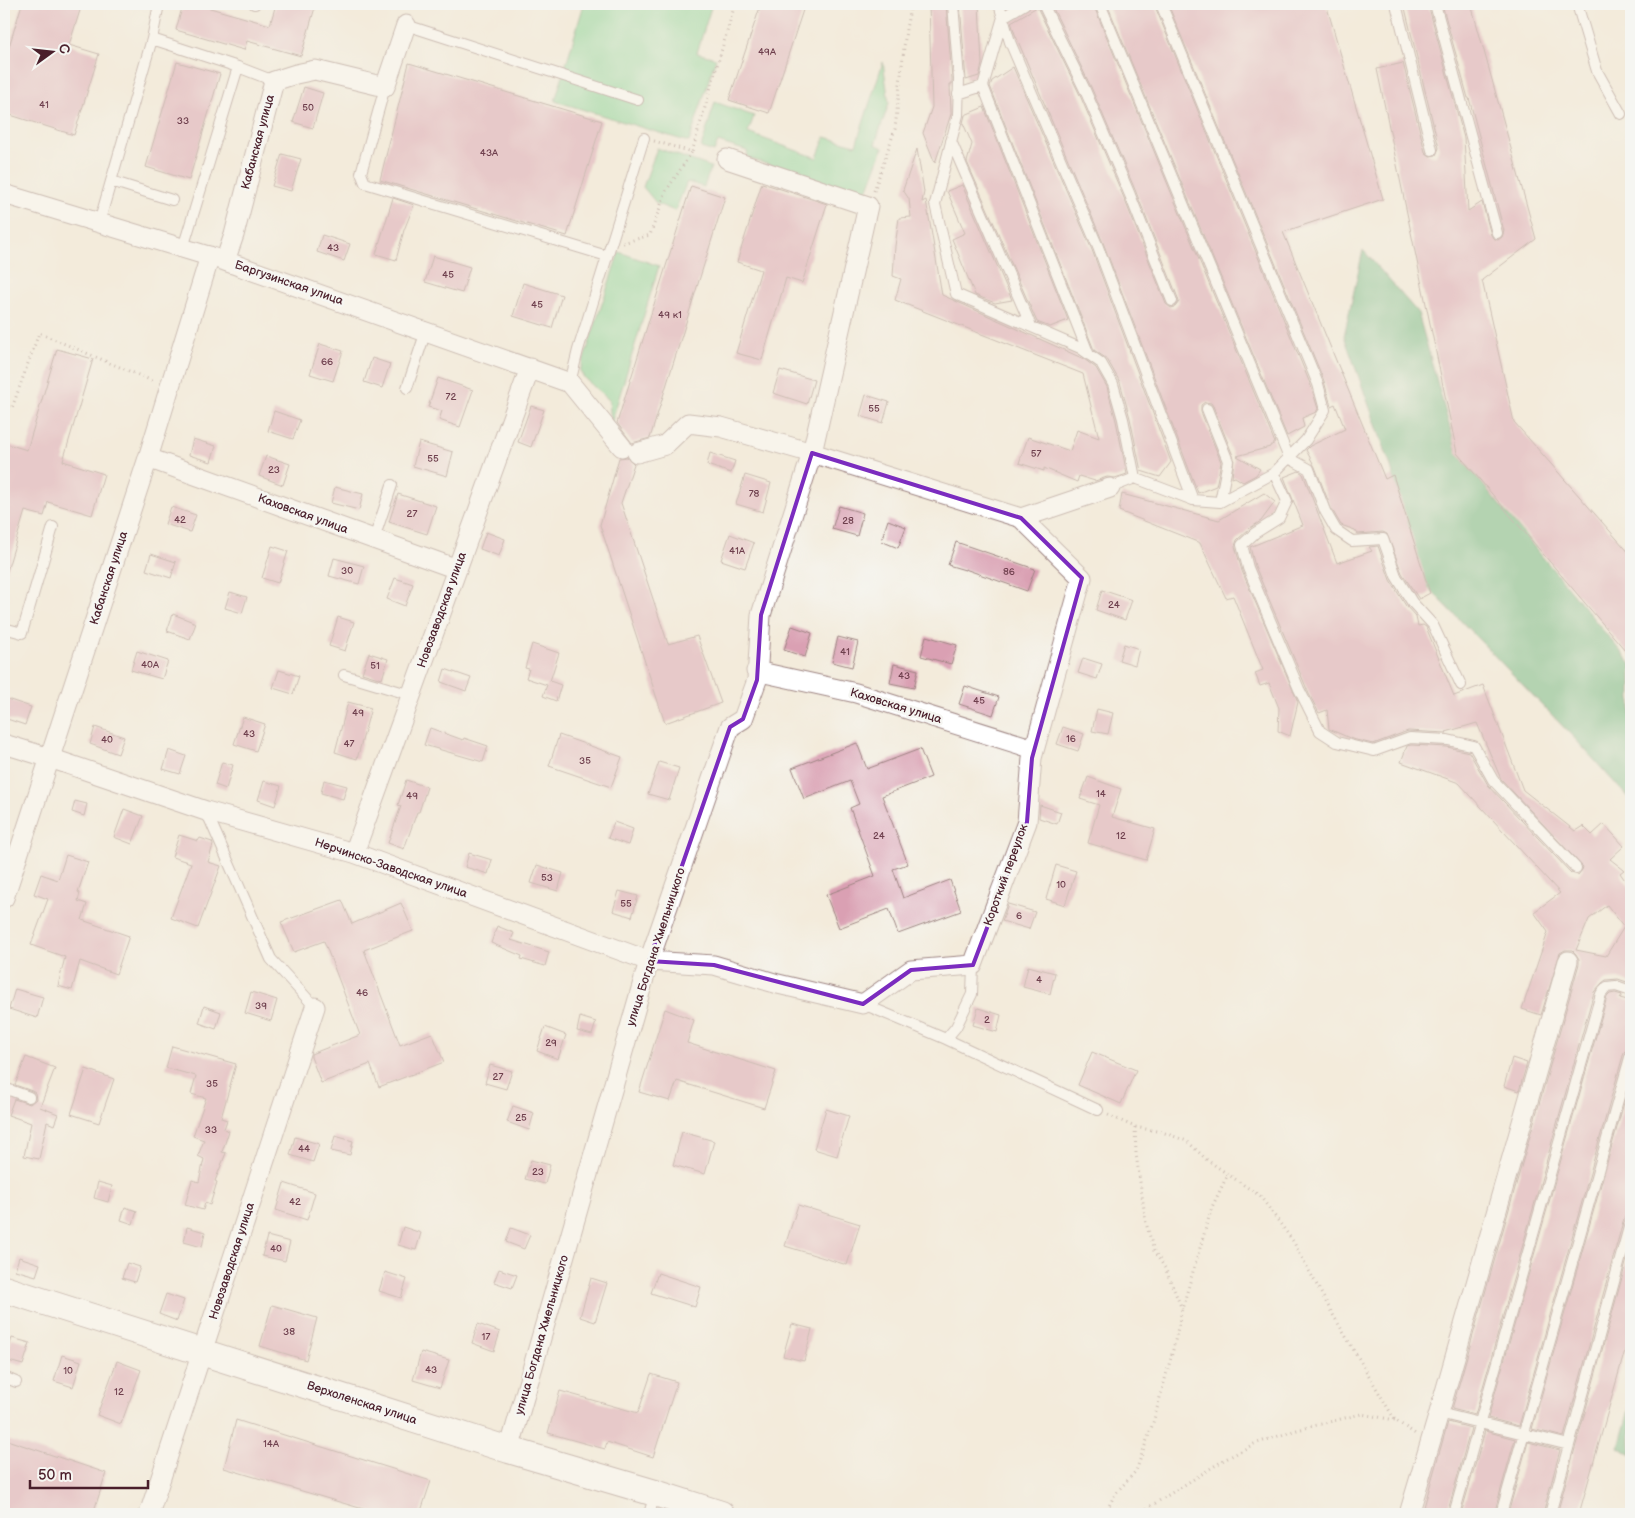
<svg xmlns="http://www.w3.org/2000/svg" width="1635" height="1518" font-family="'Balsamiq Sans',sans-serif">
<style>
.green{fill:#81d394;stroke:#667960}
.forest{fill:#68b57e;stroke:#596a54}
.building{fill:#daa0b3;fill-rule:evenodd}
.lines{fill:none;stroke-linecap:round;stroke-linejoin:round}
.lane-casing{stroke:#9e8583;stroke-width:12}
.street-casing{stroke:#9e8583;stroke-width:21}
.secondary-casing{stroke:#9e8583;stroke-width:28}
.path{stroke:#9e8583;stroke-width:3;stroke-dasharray:1 4;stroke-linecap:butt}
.lane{stroke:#fff;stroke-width:10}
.street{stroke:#fff;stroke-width:19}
.secondary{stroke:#fff;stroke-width:26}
.marked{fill:none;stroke:#7b2cbf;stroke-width:4;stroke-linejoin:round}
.labels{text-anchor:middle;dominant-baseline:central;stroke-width:5;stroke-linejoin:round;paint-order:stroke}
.number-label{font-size:10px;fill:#6e3f4d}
.street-label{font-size:12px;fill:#4a1f2b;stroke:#f6f6f2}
</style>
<rect width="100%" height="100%" fill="#f6f6f2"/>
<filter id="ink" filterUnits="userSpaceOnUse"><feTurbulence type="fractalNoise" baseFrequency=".02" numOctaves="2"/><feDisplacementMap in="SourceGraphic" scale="10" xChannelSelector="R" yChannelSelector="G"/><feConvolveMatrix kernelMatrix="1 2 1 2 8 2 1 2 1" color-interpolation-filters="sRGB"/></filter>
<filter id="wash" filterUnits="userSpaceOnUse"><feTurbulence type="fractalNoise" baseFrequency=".0096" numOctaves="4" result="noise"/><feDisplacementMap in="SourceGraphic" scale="20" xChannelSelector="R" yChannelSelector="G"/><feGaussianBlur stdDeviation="1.12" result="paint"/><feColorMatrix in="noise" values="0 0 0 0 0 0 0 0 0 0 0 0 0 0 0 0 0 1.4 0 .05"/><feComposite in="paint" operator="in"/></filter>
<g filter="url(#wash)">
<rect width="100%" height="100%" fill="#f3ebdb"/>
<path class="green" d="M584,4H712L697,53L716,58L689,142L555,101Z
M883,62L889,103L875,144L883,148L865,196L748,158L747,151L718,142L714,152L701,148L715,102L754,116L748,133L817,158L825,137L856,145Z
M657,148L711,167L704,187L687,182L675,211L657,204L643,187Z
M619,252L659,266L611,424L609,400L585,379L580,371Z"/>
<path class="forest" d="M1363,250L1418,313L1457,453L1631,664V801L1578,742L1423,582L1390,464L1344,336Z
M1631,1402V1455L1619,1447Z"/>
<g id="blocks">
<path class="building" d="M22,4H82L69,45L99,54L74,135L4,113V63Z
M183,4H196L270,25L276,4H316L301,56L247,41L244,50L176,30Z
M761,4H805L769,113L729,100Z
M929,4H946L952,79V84H950L951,114L935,163L923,133L932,107Z
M960,4H979L982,64L979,76L966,80Z
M1051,4H1093L1275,443L1270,446V447L1237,456L1260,469L1256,475L1243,482L1235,477L1232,478L1234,458L1213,406L1211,403L1205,402L1201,405V412L1221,462L1216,486L1198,493L1104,245L1015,34L1011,22L1037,7L1079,93L1124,198L1166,304L1171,308L1175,307L1179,302L1178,298L1136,192L1091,87Z
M1107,4H1154L1311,386L1318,409L1316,412L1302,418L1304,427L1287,436Z
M1168,4H1326L1383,199L1283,232L1385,479L1393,475L1430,593L1419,599L1402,573L1387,534L1383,532L1358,534L1355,530L1341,525L1331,508L1315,467L1306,450L1310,446L1345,429L1335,404L1331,406L1324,381Z
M1404,4H1428L1464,138L1468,211L1482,202L1491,235L1493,238L1498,240L1502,237L1504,231L1469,98H1468L1442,4H1471L1536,239L1482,280L1514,422L1631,555V657L1457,453L1377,69L1403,63L1425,152L1430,156L1436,155L1439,148Z
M177,62L220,74L189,180L146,167Z
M409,63L602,121L567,236L380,180Z
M1013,67L1092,250L1171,462L1160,477L1141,471L1130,418L1120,382L1107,359L1094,350L990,86L992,81Z
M304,87L323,93L313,128L293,122Z
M984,107L1068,320L1050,327L1037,322L967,162L972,144L963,123L965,115Z
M917,149L924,192L922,202L926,200L942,295L1084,359L1096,368L1107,387L1116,421L1127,474L1115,478L1107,477L1095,481L1079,476L1077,482L1044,468V471L1019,463L1028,437L1070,451L1077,430L1099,438L1083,374L895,300L901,279L893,276L895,246L899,218L911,217L909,199L903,190Z
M282,154L301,159L291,191L272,186Z
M762,183L827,204L802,283L786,278L762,360L736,353L761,270L737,262Z
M962,185L1012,300L995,303L975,295L952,239L965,233L947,191Z
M691,186L725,197L650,438L632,443L617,423Z
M393,198L414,205L404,230L396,260L376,254Z
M322,235L350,244L344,261L317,252Z
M433,256L470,267L462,293L425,282Z
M523,283L562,295L552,328L513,316Z
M320,344L343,351L333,381L310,374Z
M57,349L93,359L63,461L104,474L92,515L48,502L44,516L25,511L7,571H4V443L27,450Z
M372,358L390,364L382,388L364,382Z
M780,370L814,380L807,404L773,393Z
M438,378L473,390L460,427L439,420L442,411L428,407Z
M866,395L889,402L883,423L860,416Z
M531,406L544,410L531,447L518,442Z
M274,411L300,420L293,439L268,431Z
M193,439L216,446L211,462L189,455Z
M419,442L453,452L447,476L413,466Z
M710,453L735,461L731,473L707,465Z
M266,456L290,464L283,485L259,476Z
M627,457L634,464L621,503L668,644L697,636L721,703L665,723L600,525L619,458Z
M1299,471L1303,474L1337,563L1372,551L1369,547L1378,546L1390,580L1406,606L1416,617L1418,626L1423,625L1426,627L1454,696L1483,685L1523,790L1575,831L1583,826L1592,835L1604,824L1624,846L1610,859L1624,870L1620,873L1631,889V982L1630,983L1618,979L1606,980L1602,983L1594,992L1475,1415L1452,1409L1579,964V959L1576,954L1572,950H1565L1560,953L1541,1015L1522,1009L1548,932L1534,912L1560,893L1459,783L1401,762L1407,746L1411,745L1447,747L1469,752L1488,785L1571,873L1578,875L1582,870L1583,867L1501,779L1477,723L1446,732L1447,733L1408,731L1373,744L1352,739L1329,729L1327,710L1319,713L1309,694L1255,566L1250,547L1303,525L1284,477ZM1607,905L1624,927L1606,956L1576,950L1589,919Z
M745,475L771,483L763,512L736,504Z
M335,487L363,494L359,510L331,503Z
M1264,493L1275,502L1261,521L1250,528L1237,540L1235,546L1242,571L1298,702L1290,736L1278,731L1279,708L1269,683L1260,686L1255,673L1263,670L1233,596L1226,598L1200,543L1119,511L1122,494L1219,520Z
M398,494L436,506L427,534L389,522Z
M839,506L863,513L857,536L832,529Z
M171,507L196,515L190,532L165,524Z
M888,520L906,527L898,548L881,541Z
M486,532L505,539L499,556L480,549Z
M730,534L754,543L745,568L721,560Z
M956,542L1035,569L1027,591L965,569V570L948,565Z
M272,546L288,551L278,583L262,578Z
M151,554L176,562L171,578L146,570Z
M334,558L364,566L359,584L329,576Z
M395,578L413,584L405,606L387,599Z
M1102,590L1132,600L1125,620L1096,610Z
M230,592L247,597L242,613L225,608Z
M173,614L196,623L190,639L167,631Z
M338,617L354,622L345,651L329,646Z
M792,626L812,633L805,657L784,650Z
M926,636L957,645L951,664L921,656Z
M838,637L858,642L852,667L832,662Z
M532,644L559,653L550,681L561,685L556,701L543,696L547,685L526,678L529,669L525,668Z
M1124,644L1139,649L1135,665L1119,660Z
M137,651L168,661L162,679L131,670Z
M369,653L388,659L382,679L362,673Z
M1083,658L1102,664L1097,679L1078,673Z
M894,664L918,670L914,688L890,683Z
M445,669L471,678L466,691L441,682Z
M279,670L299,676L293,694L273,688Z
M965,686L999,697L993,715L959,704Z
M4,698L31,707L25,725L4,718Z
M348,702L371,708L357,759L335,752Z
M1097,709L1113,713L1108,734L1092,731Z
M243,717L265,724L256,751L234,744Z
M95,727L124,737L118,754L90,744Z
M1063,727L1084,734L1078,751L1057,744Z
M430,728L463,740L464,738L488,746L483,762L424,745Z
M559,735L622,757L611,787L549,766Z
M857,743L867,769L920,749L931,777L882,796L908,864L893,869L903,898L950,880L961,911L898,934L889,909L839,928L826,895L875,876L850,808L859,804L850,781L804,799L792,768Z
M169,750L186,756L180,774L163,769Z
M222,762L233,765L226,789L215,785Z
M659,762L679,768L669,800L648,794Z
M1088,777L1121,789L1112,817L1155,829L1146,860L1088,843L1099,805L1080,799Z
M324,780L347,786L343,799L321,793Z
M406,780L427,787L419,812H417L404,849L388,843L401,806L398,805Z
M264,781L281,786L275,806L258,800Z
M75,801L87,804L84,816L72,812Z
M1040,805L1061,812L1057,824L1039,818Z
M124,809L143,816L132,844L114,837Z
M614,822L633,829L628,845L608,838Z
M179,835L198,841L200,838L212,842L213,845L208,862L221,866L198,928L171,918L191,863L172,857Z
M469,853L492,860L488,874L465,867Z
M66,855L88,862L78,892L80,893L78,901L87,904L82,920L129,936L116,974L80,961L72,990L58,986L65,957L31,945L48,899L34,894L41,874L58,880Z
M537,865L563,873L558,891L531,883Z
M1056,865L1076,871L1065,905L1046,899Z
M619,891L638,896L632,917L613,911Z
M342,900L352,924L401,903L413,931L364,950L400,1045L432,1033L444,1062L379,1087L370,1064L321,1083L311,1057V1054L360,1035L324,941L294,952L281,922Z
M1008,904L1035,912L1029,929L1002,921Z
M497,926L514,933L511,940L549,952L545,966L521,959L522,956L491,943Z
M1028,966L1055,973L1050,994L1023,987Z
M15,989L43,997L37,1018L9,1009Z
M251,992L277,1000L271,1021L245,1013Z
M1615,993L1622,995L1620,998L1631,1001V1047L1627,1049L1624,1052L1519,1426L1488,1418L1607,997L1610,994Z
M204,1006L221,1012L216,1029L199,1023Z
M978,1008L1001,1015L997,1032L973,1025Z
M665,1009L694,1020L687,1043L776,1071L764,1108L677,1081L670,1101L639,1092Z
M580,1017L596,1022L592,1035L577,1031Z
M545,1027L566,1035L558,1059L537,1051Z
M172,1046L236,1064L221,1118L227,1120L224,1129L229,1131L222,1152L226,1153L215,1181L217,1182L210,1205L205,1203L203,1210L185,1205L192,1180L199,1182L204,1159L198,1156L204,1140L193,1136L206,1098L191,1094L196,1076L166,1068Z
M1092,1052L1136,1070L1121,1104L1078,1085Z
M26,1057L55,1068L40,1107L58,1114L54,1125L47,1122L39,1159L24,1156L31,1123L8,1115L14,1099L30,1104L36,1099L35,1093L32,1091L15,1085Z
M1512,1058L1527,1063L1519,1091L1504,1086Z
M490,1065L512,1071L506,1089L485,1083Z
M86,1069L114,1079L99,1123L71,1114Z
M1631,1078V1195L1628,1207H1631V1213L1627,1215L1624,1218L1564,1437L1532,1429Z
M513,1106L534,1113L529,1130L507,1122Z
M826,1109L849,1116L837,1156L814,1149Z
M682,1132L714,1141L705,1174L673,1165Z
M335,1136L353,1141L350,1155L331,1151Z
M295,1137L319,1144L313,1162L290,1155Z
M531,1160L550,1165L545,1184L525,1179Z
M98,1182L112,1186L108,1202L94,1198Z
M284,1183L315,1193L307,1220L276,1210Z
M798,1205L860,1224L847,1265L785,1246Z
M125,1207L137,1211L133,1224L121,1220Z
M187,1227L205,1232L202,1247L184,1242Z
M403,1227L421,1233L416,1250L398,1245Z
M511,1228L530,1235L524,1249L506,1242Z
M267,1236L290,1242L285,1261L262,1256Z
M1631,1245V1329L1579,1514H1557Z
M19,1257L40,1264L36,1276L15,1270Z
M127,1263L140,1267L135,1282L122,1278Z
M499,1269L517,1275L512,1288L494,1282Z
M385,1272L407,1279L401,1298L379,1291Z
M658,1273L701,1287L695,1307L651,1293Z
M591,1278L607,1283L595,1322L580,1317Z
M166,1294L184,1300L177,1321L159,1314Z
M272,1305L317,1318L306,1360L260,1346Z
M478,1324L500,1332L494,1351L472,1343Z
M792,1324L812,1329L804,1361L783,1356Z
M12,1338L30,1343L23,1365L5,1360Z
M421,1352L449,1360L440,1388L413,1380Z
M62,1355L81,1361L73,1387L54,1381Z
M117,1361L141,1370L121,1424L97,1415Z
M651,1374L677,1382L653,1457L607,1442L605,1449L548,1433L560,1391L638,1413Z
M236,1420L431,1481L420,1514H380L224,1468Z
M1448,1422L1471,1428L1447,1514H1422Z
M1485,1431L1515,1439L1494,1514H1461Z
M4,1439L106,1473L93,1514H4Z
M1528,1442L1560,1450L1543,1514H1508Z"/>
</g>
</g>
<g filter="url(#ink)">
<use href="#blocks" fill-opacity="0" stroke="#9e8583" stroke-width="1"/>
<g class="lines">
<g class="lane-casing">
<path id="lane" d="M254,4H255
M953,4L959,79L958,115L935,204L956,294L1080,348L1101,363L1113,384L1123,419L1135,478
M999,4L1010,42L1098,247L1193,500
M1025,4L1003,17L983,86L1089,355
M1043,4L1085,90L1130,195L1172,301
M1100,4L1289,458L1309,469L1325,511L1336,530L1352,541L1383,539L1396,576L1412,602L1433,625L1461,685
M1396,4L1432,150
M1435,4L1497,233
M1577,4L1597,71L1621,114
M406,25L638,100
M152,39L238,67L183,248
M238,67L274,81
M385,87L361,173L365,183L607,256
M958,94L983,86
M951,141L1031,326
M111,181L172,200
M99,223L152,39L159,4
M570,383L578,350L644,138
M407,388L426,331
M1207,409L1228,461L1220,502
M1274,473L1287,501L1279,518L1255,533L1242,545L1248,568L1299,689L1320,731L1337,742L1374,751L1410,738L1448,740L1474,746L1493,780L1576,868
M1110,488L1135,478L1193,500L1220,502L1274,473L1306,440L1325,410L1318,384L1161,4
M374,539L392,485
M4,628L22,633L53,527
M344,675L411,695
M206,811L271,959L315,1007
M863,1004L946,1039L1098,1110
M946,1039L956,1027L972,994L973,965
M4,1088L29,1097
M4,1377L16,1382
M1439,1413L1569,1445
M649,1514L655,1494
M1454,1514L1601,994L1607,987L1616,986L1631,991
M1501,1514L1631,1054
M1550,1514L1631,1220"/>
</g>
<g class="street-casing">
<path id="street" d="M4,194L225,261L570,383L622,447
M225,261L234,235L274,81L296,74L315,70L385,87L406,25
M637,453L665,445L688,423L721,427L812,453L868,206L727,159
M148,458L457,569
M756,671L856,693L1034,749
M4,744L50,758L206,811L354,853L649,961L714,965L778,984L863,1004L911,970L973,965L1027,822L1032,758L1082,578L1021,518
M354,853L530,368
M4,898L148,458L210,256
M509,1450L649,961L730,727L743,719L757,680L761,615L812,453L1021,518L1110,488
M149,1514L315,1007
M1409,1514L1439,1413L1568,961"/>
</g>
<g class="secondary-casing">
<path id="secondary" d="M4,1289L509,1450L655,1493L721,1514"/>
</g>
<path class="path" d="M654,141L692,152L735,4
M874,191L895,129L906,29L911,4
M623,243L650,235L666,191L692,152
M4,405L12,408L39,333L155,382
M1108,1115L1135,1127L1162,1132L1187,1141L1207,1160L1260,1196L1293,1241L1332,1313L1395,1420L1417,1435
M1135,1127L1136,1154L1146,1223L1154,1251L1165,1268L1182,1309
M1105,1514L1115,1494L1136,1471L1153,1423L1173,1350L1182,1309L1212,1207L1228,1174
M1138,1514L1224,1460L1254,1444L1297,1430L1361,1414L1395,1420"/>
<use href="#lane" class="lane"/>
<use href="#street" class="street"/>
<use href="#secondary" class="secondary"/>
</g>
</g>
<path d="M0 0H1635V1518H0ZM812,453L1021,518L1082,578L1032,758L1027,822L973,965L911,970L863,1004L714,965L649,961L730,727L743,719L757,680L761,615Z" fill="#f3ebdb" fill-opacity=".55" fill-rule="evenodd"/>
<path class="marked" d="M812,453L1021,518L1082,578L1032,758L1027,822L973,965L911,970L863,1004L714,965L649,961L730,727L743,719L757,680L761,615Z"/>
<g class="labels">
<g class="number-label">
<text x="767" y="52">49А</text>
<text x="44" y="105">41</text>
<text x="308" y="108">50</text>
<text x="183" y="121">33</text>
<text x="489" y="153">43А</text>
<text x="333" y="248">43</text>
<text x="448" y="275">45</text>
<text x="537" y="305">45</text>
<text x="670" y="315">49 к1</text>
<text x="327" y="362">66</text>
<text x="451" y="397">72</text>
<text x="874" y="409">55</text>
<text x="1036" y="454">57</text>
<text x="433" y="459">55</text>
<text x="274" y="470">23</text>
<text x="754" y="494">78</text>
<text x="412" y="514">27</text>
<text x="180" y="520">42</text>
<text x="848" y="521">28</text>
<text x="737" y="551">41А</text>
<text x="347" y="571">30</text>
<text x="1009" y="572">86</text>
<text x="1114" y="605">24</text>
<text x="845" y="652">41</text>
<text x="150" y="665">40А</text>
<text x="375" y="666">51</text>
<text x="904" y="676">43</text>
<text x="979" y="701">45</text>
<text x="358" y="713">49</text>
<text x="249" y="734">43</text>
<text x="1071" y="739">16</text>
<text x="107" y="740">40</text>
<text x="349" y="744">47</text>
<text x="585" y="761">35</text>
<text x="1101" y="794">14</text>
<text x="412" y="796">49</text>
<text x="879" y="836">24</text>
<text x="1121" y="836">12</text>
<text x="547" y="878">53</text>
<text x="1061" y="885">10</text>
<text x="626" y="904">55</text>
<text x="1019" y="916">6</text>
<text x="1039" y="980">4</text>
<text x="362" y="993">46</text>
<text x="261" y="1006">39</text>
<text x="987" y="1020">2</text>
<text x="551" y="1043">29</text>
<text x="498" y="1077">27</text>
<text x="212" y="1084">35</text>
<text x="521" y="1118">25</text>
<text x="211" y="1130">33</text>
<text x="304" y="1149">44</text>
<text x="538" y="1172">23</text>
<text x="295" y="1202">42</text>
<text x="276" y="1249">40</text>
<text x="289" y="1332">38</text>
<text x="486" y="1337">17</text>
<text x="431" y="1370">43</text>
<text x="68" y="1371">10</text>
<text x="119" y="1392">12</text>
<text x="271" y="1444">14А</text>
</g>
<g class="street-label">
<text transform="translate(258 142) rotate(-75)">Кабанская улица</text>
<text transform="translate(289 283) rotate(19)">Баргузинская улица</text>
<text transform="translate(303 514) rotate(20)">Каховская улица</text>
<text transform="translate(109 578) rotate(-72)">Кабанская улица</text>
<text transform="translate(442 610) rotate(-70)">Новозаводская улица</text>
<text transform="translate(896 706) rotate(17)">Каховская улица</text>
<text transform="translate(391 868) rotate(19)">Нерчинско-Заводская улица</text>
<text transform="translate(1006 875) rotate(-70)">Короткий переулок</text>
<text transform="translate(656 947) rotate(-72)">улица Богдана Хмельницкого</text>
<text transform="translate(232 1261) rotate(-72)">Новозаводская улица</text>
<text transform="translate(542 1335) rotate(-74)">улица Богдана Хмельницкого</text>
<text transform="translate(362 1403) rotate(18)">Верхоленская улица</text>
</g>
</g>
<rect width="1635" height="1518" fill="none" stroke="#f6f6f2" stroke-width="20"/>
<g transform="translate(52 52) rotate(75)" stroke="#f6f6f2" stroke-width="4" paint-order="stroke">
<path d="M0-4L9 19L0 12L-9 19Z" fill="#4a1f2b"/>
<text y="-8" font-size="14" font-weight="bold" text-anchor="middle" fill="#4a1f2b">С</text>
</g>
<path d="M30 1480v8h118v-8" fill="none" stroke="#4a1f2b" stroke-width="2.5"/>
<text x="38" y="1480" font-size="15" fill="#4a1f2b" stroke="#f6f6f2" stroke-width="4" paint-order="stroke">50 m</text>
</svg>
